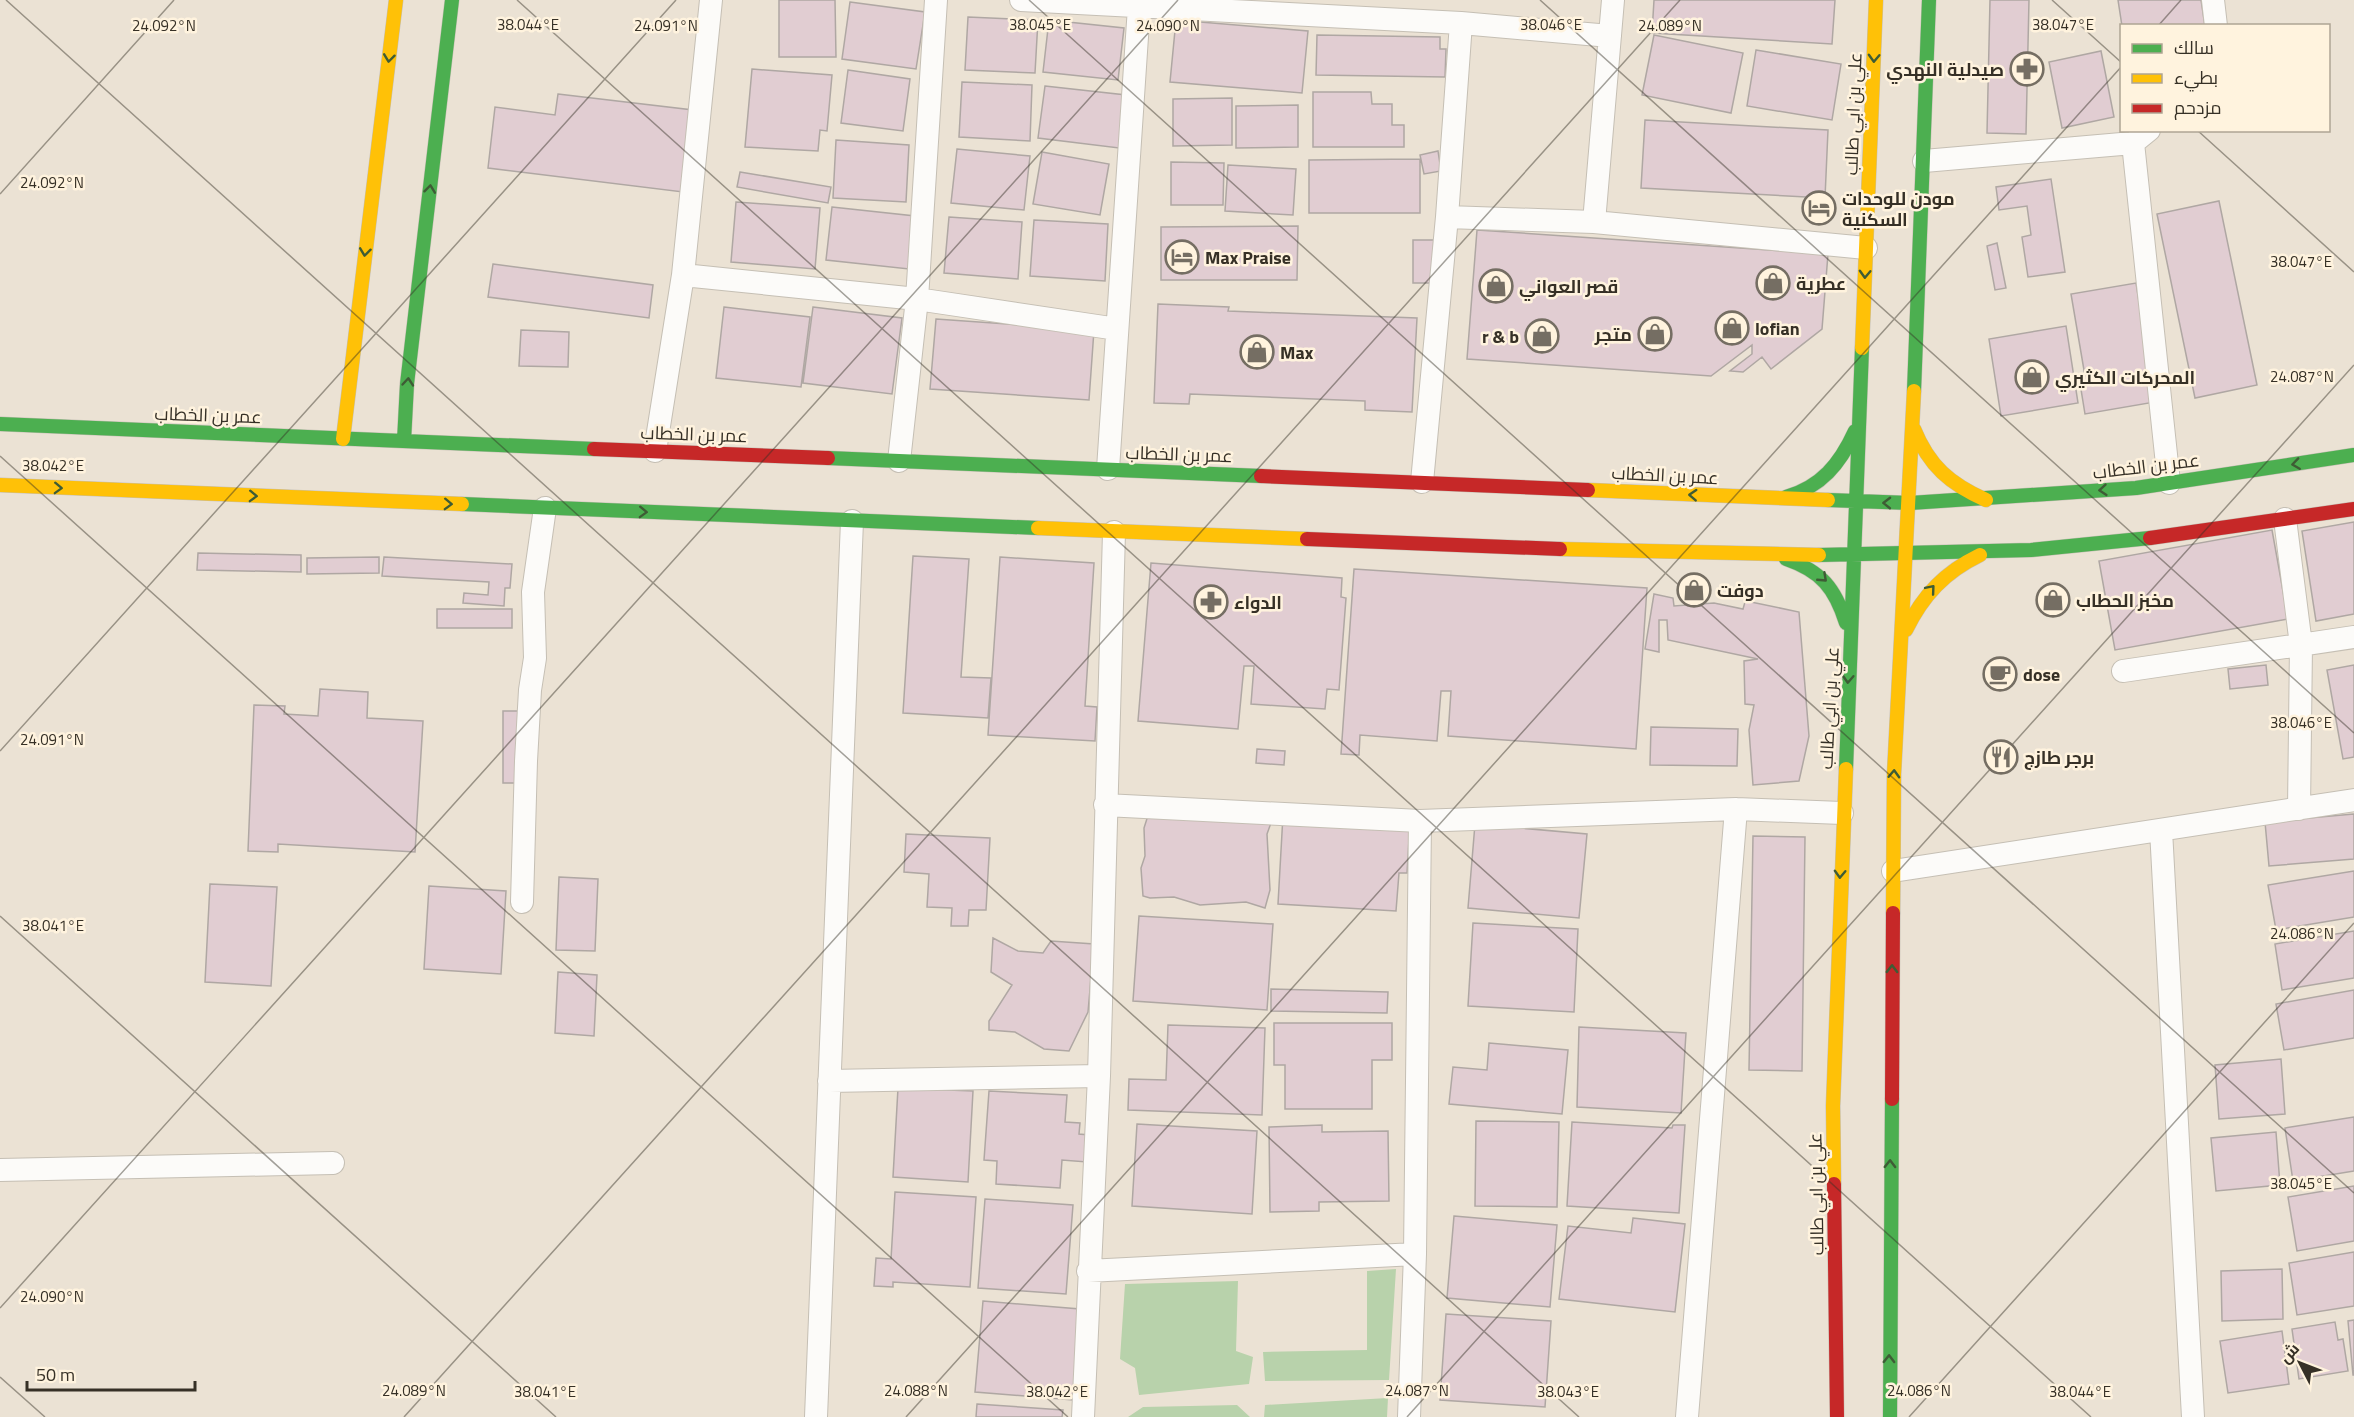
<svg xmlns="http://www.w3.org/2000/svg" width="2354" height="1417" font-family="'Titillium Web',Cairo,sans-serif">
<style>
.green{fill:#b8d2ab}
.building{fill:#e1cdd2;stroke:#afa7a3;stroke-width:1.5}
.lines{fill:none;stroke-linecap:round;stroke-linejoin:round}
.street-casing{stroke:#c5bfb4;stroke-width:24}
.fast-casing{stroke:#c5bfb4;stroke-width:15}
.slow-casing{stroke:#c5bfb4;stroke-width:15}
.jam-casing{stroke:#c5bfb4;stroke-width:15}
.street{stroke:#fcfbf9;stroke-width:22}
.fast{stroke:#4caf50;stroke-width:14}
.slow{stroke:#ffc107;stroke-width:14}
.jam{stroke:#c62828;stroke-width:14}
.oneway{stroke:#3e5c35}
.ticks{fill:none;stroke:#363026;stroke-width:1.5;stroke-opacity:0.45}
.labels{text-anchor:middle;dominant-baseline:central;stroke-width:5;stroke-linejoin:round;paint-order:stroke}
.poi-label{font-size:18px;font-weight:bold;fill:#363026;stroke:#fff3de;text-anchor:start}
.street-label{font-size:18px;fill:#363026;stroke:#fff3de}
.ticks-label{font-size:15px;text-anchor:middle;fill:#363026;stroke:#fff3de;stroke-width:5;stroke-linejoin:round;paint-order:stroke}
</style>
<rect width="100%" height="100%" fill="#ebe2d4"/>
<path class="green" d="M1396,1269L1389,1380L1265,1381L1263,1352L1367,1350V1271Z
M1238,1281L1236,1351L1253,1357L1249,1384L1139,1395L1135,1368L1120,1359L1125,1284Z
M1388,1398L1387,1417H1264L1265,1405Z
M1237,1405L1250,1417H1128L1143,1407Z"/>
<path class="building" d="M779,0H835L836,57H779Z
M1654,0H1835L1832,44L1652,33Z
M1990,0H2029L2026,134L1987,133Z
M2118,0H2201L2205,26H2122Z
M850,2L925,12L916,69L842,59Z
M968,17L1038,20L1035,73L965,70Z
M1049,20L1124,28L1118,80L1043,72Z
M1176,20L1308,31L1302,93L1170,82Z
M1317,35L1440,37V49H1446L1445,77L1316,75Z
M1654,35L1743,53L1731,113L1642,95Z
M1756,50L1841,64L1832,120L1747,106Z
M2101,51L2114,117L2062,128L2049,62Z
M752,69L832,75L827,131L820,130L818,151L745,147Z
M848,70L910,79L903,131L841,123Z
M962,82L1032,85L1030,141L959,137Z
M1045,86L1126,95L1119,148L1038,138Z
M1313,92H1371L1372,104H1392V125H1404V147H1313Z
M558,94L693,110L683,192L488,168L495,107L555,115Z
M1232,98V145L1173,146V99Z
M1298,105V147L1236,148V106Z
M1645,120L1828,130L1825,198L1641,188Z
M836,140L909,145L906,202L833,198Z
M957,149L1030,156L1024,210L951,203Z
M1438,151L1441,171L1424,174L1420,155Z
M1042,152L1109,164L1100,215L1033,204Z
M1420,159V213H1309V160Z
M1171,162L1224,163L1223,205H1171Z
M1228,165L1296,169L1293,215L1225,211Z
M740,172L831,187L828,203L737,187Z
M2051,179L2065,272L2028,277L2022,237L2031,235L2027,206L1999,210L1996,187Z
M2219,201L2257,385L2195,398L2157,214Z
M736,202L820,208L815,269L731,262Z
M832,207L915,216L909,269L826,260Z
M949,217L1022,222L1018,279L944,273Z
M1034,220L1108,224L1105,281L1030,276Z
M1298,226L1297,280H1161V227Z
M1477,230L1828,254L1822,329L1771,369L1762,357L1743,372L1730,371L1752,354V345L1711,376L1467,359Z
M1413,240H1434V283H1413Z
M1997,243L2006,288L1995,290L1987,246Z
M493,264L653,285L649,318L488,297Z
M2136,283L2155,402L2085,414L2079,377L2085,376L2071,294Z
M1158,304L1229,307L1228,311L1417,318L1412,412L1365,410V401L1190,394L1189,404L1154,403Z
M724,307L810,317L801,387L716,378Z
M813,307L902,318L892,394L803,383Z
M936,319L1094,330L1089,400L930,389Z
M2066,326L2078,403L2001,416L1989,339Z
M521,330L569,332L568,367L519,366Z
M2354,522V614L2316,621L2302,531Z
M2272,530L2288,619L2115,650L2099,561Z
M198,553L301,555V572L197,570Z
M913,556L969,559L961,677L991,678L988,718L903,713Z
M379,557V573L307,574V558Z
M384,557L512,564L510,588H505L504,606L463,603L464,593L488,595L489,582L382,576Z
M1000,557L1094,563L1085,706L1097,707L1095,741L988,735Z
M1151,563L1342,578L1341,597L1346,598L1339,690L1327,689L1325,709L1251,704L1254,666H1244L1238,729L1138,721Z
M1354,569L1647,588L1636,749L1448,736L1451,691H1441L1437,741L1360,735L1359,755L1341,754Z
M1654,594L1673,598L1674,606L1714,603L1743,609L1745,602H1751L1799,612L1809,736L1799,781L1753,785L1749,730L1754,705L1745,704L1744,661L1758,659L1668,640L1667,620H1659V652L1645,649Z
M437,609H512V628H437Z
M2266,665L2268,685L2230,689L2228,669Z
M2354,665V757L2343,759L2327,670Z
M320,689L368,692L367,718L423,721L415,852L278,844V852L248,851L254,705L285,706L284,714L318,716Z
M503,711H522V783H503Z
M1651,727L1738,729L1737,766L1650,765Z
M1257,749L1285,751L1284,765L1256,763Z
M1150,809L1272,820L1267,834L1270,890L1265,908L1246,902L1200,905L1174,897L1150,898L1143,896L1141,868L1145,856L1144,828Z
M2354,814V859L2269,866L2265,822Z
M1283,815L1410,823L1407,873H1399L1396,911L1278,904Z
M1475,824L1587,834L1579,918L1468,908Z
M906,834L990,838L986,910H969L968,926H951L952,908L927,907L929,874L904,872Z
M1753,836L1805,837L1802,1071L1749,1070Z
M2354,871V917L2276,930L2268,885Z
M559,877L598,879L595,951L556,950Z
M210,884L277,887L271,986L205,982Z
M429,886L506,891L501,974L424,969Z
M1139,916L1273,924L1267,1010L1133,1001Z
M1473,923L1578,929L1574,1012L1468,1006Z
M2354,931V978L2282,990L2275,944Z
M993,938L1018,951L1043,953L1051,941L1094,944L1088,1012L1069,1051L1044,1049L1015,1032L989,1030V1021L1012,985L991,972Z
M558,972L597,975L594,1036L555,1033Z
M1271,989L1388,992L1387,1013L1271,1011Z
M2354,990V1038L2284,1050L2276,1004Z
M1274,1023H1392V1060H1372V1109H1285V1065H1274Z
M1168,1025L1265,1028L1262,1115L1128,1110L1129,1079L1166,1080Z
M1579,1027L1686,1033L1681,1113L1577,1107Z
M1489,1043L1568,1050L1562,1114L1449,1104L1453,1067L1487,1070Z
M2281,1059L2285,1114L2219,1119L2215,1065Z
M898,1088L973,1091L968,1182L893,1177Z
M989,1091L1067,1095L1065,1122L1080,1123L1079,1134L1089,1135L1087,1162L1062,1160L1060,1188L996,1184L997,1161L984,1160Z
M2354,1117V1171L2293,1181L2285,1128Z
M1476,1121L1559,1122L1557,1207L1475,1206Z
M1572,1122L1672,1128L1673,1125H1685L1679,1213L1567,1206Z
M1137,1124L1257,1131L1252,1214L1132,1206Z
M1322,1125V1132L1388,1131L1389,1201L1319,1202V1211L1270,1212L1269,1127Z
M2276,1132L2280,1185L2216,1191L2211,1138Z
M2354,1186V1241L2297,1251L2288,1197Z
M895,1192L976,1197L970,1287L893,1282V1287L874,1286L876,1258L891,1259Z
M985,1199L1073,1205L1066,1294L978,1288Z
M1454,1216L1557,1225L1550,1307L1447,1298Z
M1633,1218L1685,1224L1675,1312L1559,1299L1568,1226L1631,1233Z
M2354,1252V1306L2297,1315L2289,1263Z
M2282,1269L2283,1319L2222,1321L2221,1271Z
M983,1301L1080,1309L1073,1400L975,1392Z
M1446,1314L1551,1321L1545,1407L1440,1400Z
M2354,1320V1375H2353L2348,1321Z
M2335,1322L2338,1340L2343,1339L2348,1371L2299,1379L2292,1329Z
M2282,1331L2289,1384L2228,1393L2220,1341Z
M977,1404L1063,1410L1062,1417H976Z"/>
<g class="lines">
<g class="street-casing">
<path id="street" d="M1021,0L1461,23L1610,36
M2213,0L2216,26
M2133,143L2169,483
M1924,161L2133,143L2149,130
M1447,217L1594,222L1866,248
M1594,222L1613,0
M683,275L917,299L1117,329
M655,451L683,275L711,0
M899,461L917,299L936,0
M1108,469L1139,7
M1422,482L1447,217L1461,23
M2285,519L2301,645L2299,809
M2123,671L2354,637
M1105,805L1420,821L1736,809L1842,813
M2161,830L2193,1417
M1893,871L2354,800
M522,902L526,761L530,690L535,658L533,592L545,508
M829,1081L1099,1076
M0,1170L333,1163
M1088,1271L1415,1254
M816,1417L852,521
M1083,1417L1099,1076L1114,532
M1409,1417L1415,1254L1420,821
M1687,1417L1736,809"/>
</g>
<g class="fast-casing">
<path id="fast" d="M1914,391L1929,0
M0,424L594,449
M404,441L407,384L452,0
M828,458L1261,476
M1786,497C1821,487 1840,464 1855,431
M1828,500L1910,503L2136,488L2354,455
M462,504L1038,528
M1819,555L2031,550L2150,538
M1786,559C1821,571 1835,588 1846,623
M1846,769L1862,348
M1890,1417L1892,1099"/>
</g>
<g class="slow-casing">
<path id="slow" d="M1862,348L1876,0
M1914,429C1929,466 1950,484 1986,500
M343,439L396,0
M0,485L462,504
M1588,490L1828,500
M1038,528L1307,539
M1560,549L1819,555
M1906,630C1923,595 1945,572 1980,555
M1893,913L1894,774L1914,391
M1834,1184L1833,1106L1846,769"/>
</g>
<g class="jam-casing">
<path id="jam" d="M594,449L828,458
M1261,476L1588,490
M2150,538L2354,509
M1307,539L1560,549
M1892,1099L1893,913
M1834,1184L1837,1417"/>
</g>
<use href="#street" class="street"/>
<use href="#fast" class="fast"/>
<use href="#slow" class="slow"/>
<use href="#jam" class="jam"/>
</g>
<defs><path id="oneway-chevron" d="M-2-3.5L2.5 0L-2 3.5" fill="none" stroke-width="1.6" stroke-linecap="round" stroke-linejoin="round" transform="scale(1.5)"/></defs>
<g class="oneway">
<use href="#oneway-chevron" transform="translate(389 58) rotate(97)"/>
<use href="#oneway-chevron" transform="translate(1874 58) rotate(92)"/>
<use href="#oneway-chevron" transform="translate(430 189) rotate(-83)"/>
<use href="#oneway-chevron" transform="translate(365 252) rotate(97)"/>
<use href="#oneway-chevron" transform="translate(1865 274) rotate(92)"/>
<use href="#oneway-chevron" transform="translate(408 382) rotate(-85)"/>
<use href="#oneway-chevron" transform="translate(2296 464) rotate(172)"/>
<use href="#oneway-chevron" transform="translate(58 488) rotate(2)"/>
<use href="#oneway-chevron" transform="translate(2103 490) rotate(175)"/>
<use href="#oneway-chevron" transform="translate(1693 495) rotate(-177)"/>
<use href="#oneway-chevron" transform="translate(253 496) rotate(2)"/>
<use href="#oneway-chevron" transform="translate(1887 503) rotate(-179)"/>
<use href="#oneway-chevron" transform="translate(448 504) rotate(2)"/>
<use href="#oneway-chevron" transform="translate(643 512) rotate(2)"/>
<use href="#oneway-chevron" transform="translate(1823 578) rotate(43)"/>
<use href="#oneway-chevron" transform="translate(1931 589) rotate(-50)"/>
<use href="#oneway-chevron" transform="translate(1848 679) rotate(93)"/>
<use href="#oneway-chevron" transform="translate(1894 774) rotate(-88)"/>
<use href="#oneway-chevron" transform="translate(1840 874) rotate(92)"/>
<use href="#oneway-chevron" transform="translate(1892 969) rotate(-89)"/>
<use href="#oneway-chevron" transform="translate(1890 1164) rotate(-89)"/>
<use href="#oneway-chevron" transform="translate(1889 1359) rotate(-89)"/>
</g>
<path class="ticks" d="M6,0L1579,1417M517,0L2091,1417M1029,0L2354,1193M1540,0L2354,733M2052,0L2122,63M2158,26L2181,0M2197,130L2354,272M0,194L174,0M0,456L1068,1417M0,751L676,0M0,916L556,1417M0,1308L1178,0M0,1377L45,1417M404,1417L1680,0M906,1417L2122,66M1407,1417L2354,365M1909,1417L2354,923"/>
<defs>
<g id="pharmacy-ring" transform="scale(1.725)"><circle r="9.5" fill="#fff3de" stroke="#756e63" stroke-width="1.5"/><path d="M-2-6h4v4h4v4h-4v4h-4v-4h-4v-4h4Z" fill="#756e63"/></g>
<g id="hotel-ring" transform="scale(1.725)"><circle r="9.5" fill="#fff3de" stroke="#756e63" stroke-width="1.5"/><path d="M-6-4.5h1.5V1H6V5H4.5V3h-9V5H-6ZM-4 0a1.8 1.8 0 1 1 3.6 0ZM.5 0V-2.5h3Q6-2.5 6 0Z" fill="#756e63"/></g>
<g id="shop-ring" transform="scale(1.725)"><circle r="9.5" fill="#fff3de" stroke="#756e63" stroke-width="1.5"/><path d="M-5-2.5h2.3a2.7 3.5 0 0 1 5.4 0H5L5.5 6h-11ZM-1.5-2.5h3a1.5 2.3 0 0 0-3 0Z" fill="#756e63"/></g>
<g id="cafe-ring" transform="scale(1.725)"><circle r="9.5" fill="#fff3de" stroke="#756e63" stroke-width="1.5"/><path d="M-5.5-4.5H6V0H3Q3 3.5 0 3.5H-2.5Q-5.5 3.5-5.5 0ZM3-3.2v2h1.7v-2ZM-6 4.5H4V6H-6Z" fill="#756e63"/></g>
<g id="restaurant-ring" transform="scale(1.725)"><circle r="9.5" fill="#fff3de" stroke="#756e63" stroke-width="1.5"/><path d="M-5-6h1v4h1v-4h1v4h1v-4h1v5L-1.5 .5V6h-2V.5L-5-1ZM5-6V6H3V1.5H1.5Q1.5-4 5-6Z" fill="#756e63"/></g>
</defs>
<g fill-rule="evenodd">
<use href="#pharmacy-ring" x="2027" y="69"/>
<use href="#hotel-ring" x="1819" y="208"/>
<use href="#hotel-ring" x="1182" y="257"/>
<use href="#shop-ring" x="1773" y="283"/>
<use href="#shop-ring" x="1496" y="286"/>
<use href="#shop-ring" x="1732" y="328"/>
<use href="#shop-ring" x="1655" y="334"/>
<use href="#shop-ring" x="1542" y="336"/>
<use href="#shop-ring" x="1257" y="352"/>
<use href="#shop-ring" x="2032" y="377"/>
<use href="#shop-ring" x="1694" y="590"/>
<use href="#shop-ring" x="2053" y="600"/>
<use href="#pharmacy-ring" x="1211" y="602"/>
<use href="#cafe-ring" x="2000" y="674"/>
<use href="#restaurant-ring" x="2001" y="757"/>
</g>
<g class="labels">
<g class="poi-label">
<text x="2004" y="69" text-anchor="end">صيدلية النهدي</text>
<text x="1842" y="198">مودن للوحدات<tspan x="1842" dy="21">السكنية</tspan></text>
<text x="1205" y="257">Max Praise</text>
<text x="1796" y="283">عطرية</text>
<text x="1519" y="286">قصر العواني</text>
<text x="1755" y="328">lofian</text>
<text x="1632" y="334" text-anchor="end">متجر</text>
<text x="1519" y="336" text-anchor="end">r &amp; b</text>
<text x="1280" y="352">Max</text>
<text x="2055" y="377">المحركات الكثيري</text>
<text x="1717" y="590">دوفت</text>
<text x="2076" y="600">مخبز الحطاب</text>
<text x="1234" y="602">الدواء</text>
<text x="2023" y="674">dose</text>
<text x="2024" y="757">برجر طازج</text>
</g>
<g class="street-label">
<text transform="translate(1853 114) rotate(-88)">علي بن ابي طالب</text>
<text transform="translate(208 415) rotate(2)">عمر بن الخطاب</text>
<text transform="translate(694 434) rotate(2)">عمر بن الخطاب</text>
<text transform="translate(1179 454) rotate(2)">عمر بن الخطاب</text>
<text transform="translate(2146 466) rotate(-7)">عمر بن الخطاب</text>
<text transform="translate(1665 475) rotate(3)">عمر بن الخطاب</text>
<text transform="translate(1829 708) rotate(-87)">علي بن ابي طالب</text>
<text transform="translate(1816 1194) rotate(-91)">علي بن ابي طالب</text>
</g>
</g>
<g class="ticks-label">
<text x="528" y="30">38.044°E</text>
<text x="1040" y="30">38.045°E</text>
<text x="1551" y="30">38.046°E</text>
<text x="2063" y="30">38.047°E</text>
<text x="164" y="31">24.092°N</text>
<text x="666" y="31">24.091°N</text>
<text x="1168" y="31">24.090°N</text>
<text x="1670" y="31">24.089°N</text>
<text x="52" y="188">24.092°N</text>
<text x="2301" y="267">38.047°E</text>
<text x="2302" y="382">24.087°N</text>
<text x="53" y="471">38.042°E</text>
<text x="2301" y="728">38.046°E</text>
<text x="52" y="745">24.091°N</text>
<text x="53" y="931">38.041°E</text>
<text x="2302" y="939">24.086°N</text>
<text x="2301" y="1189">38.045°E</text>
<text x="52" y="1302">24.090°N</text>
<text x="414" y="1396">24.089°N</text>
<text x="916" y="1396">24.088°N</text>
<text x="1417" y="1396">24.087°N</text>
<text x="1919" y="1396">24.086°N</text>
<text x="545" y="1397">38.041°E</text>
<text x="1057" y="1397">38.042°E</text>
<text x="1568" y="1397">38.043°E</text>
<text x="2080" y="1397">38.044°E</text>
</g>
<rect x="2120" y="24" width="210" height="108" fill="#fff3de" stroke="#afa594" stroke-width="1.5"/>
<rect x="2132" y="44" width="30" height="9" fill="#4caf50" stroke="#afa594" stroke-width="1.5"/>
<text x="2174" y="54" font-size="18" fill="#363026">سالك</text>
<rect x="2132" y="74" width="30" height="9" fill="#ffc107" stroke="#afa594" stroke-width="1.5"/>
<text x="2174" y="84" font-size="18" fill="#363026">بطيء</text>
<rect x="2132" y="104" width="30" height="9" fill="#c62828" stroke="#afa594" stroke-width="1.5"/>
<text x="2174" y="114" font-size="18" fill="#363026">مزدحم</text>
<g transform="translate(2300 1363) rotate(312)" stroke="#fff3de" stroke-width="4.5" paint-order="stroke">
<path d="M0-4.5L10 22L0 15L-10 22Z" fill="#363026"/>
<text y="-9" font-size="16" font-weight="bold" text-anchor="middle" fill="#363026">ش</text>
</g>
<path d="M27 1381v9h168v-9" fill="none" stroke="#363026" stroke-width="3"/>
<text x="36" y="1381" font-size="18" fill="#363026" stroke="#fff3de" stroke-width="4.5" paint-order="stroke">50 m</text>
</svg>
